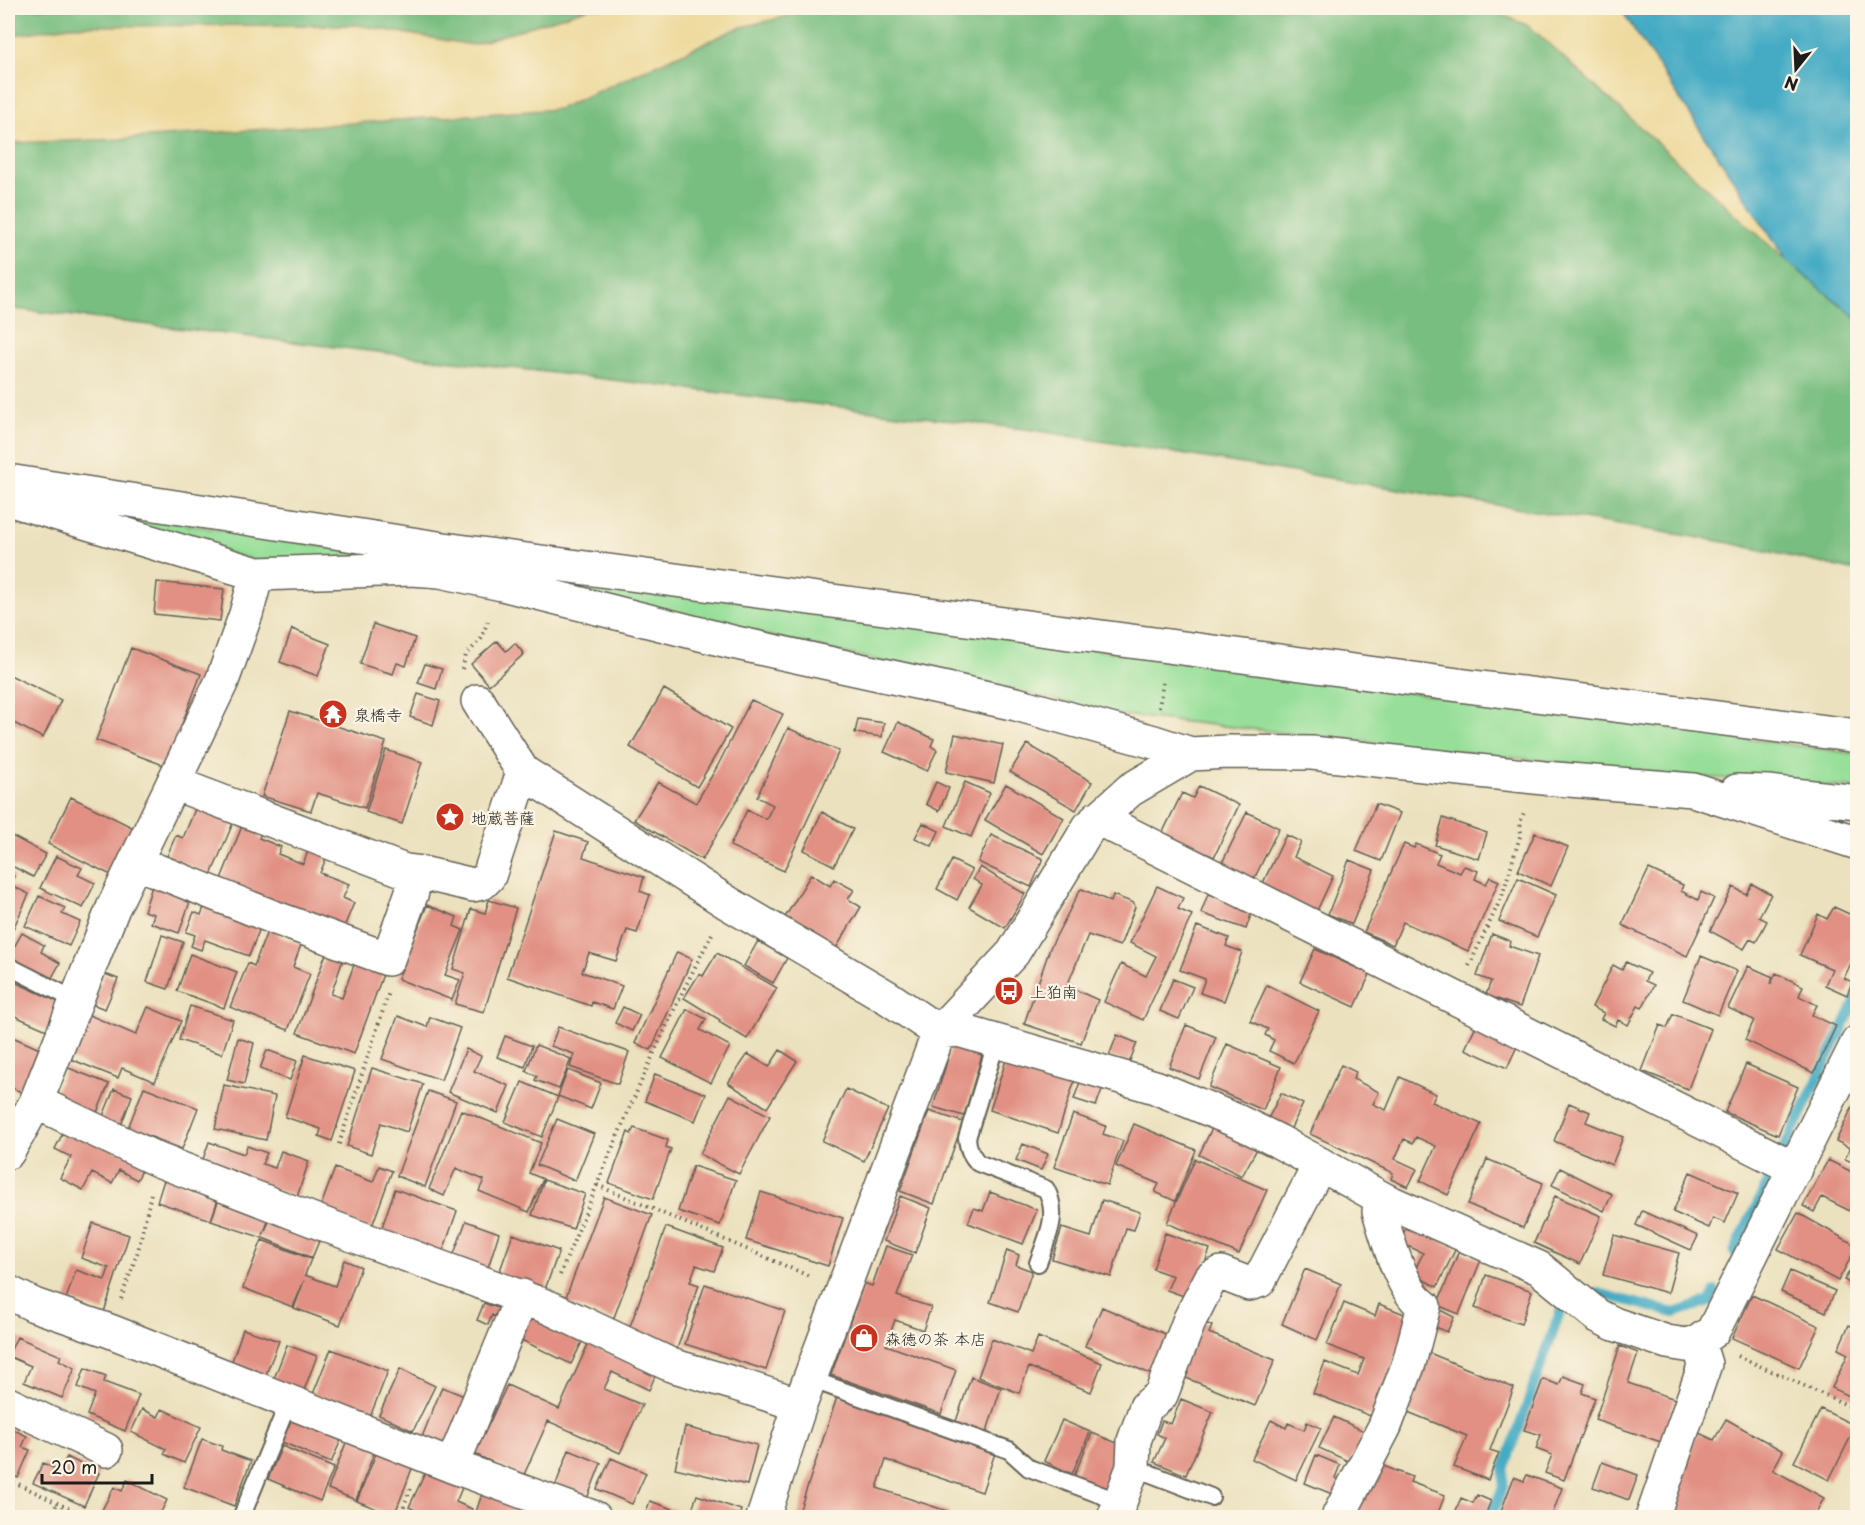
<svg xmlns="http://www.w3.org/2000/svg" width="1865" height="1525" font-family="'Playpen Sans','Klee One',sans-serif">
<style>
.green{fill:#97df99;stroke:#5a7e5a;stroke-width:1.5}
.forest{fill:#79be81;stroke:#4a6d4e;stroke-width:1.5}
.sand{fill:#eeda9e;stroke:#857b5d;stroke-width:1.5}
.water{fill:#44abc4;stroke:#306470;stroke-width:1.5}
.lines{fill:none;stroke-linecap:round;stroke-linejoin:round}
.stream{stroke:#44abc4;stroke-width:10}
.building{fill:#e19083}
.service-casing{stroke:#646155;stroke-width:20}
.minor-casing{stroke:#646155;stroke-width:36}
.path{stroke:#646155;stroke-width:4;stroke-dasharray:1.5 4.5;stroke-linecap:butt}
.service{stroke:#fff;stroke-width:16}
.minor{stroke:#fff;stroke-width:33}
.labels{text-anchor:middle;dominant-baseline:central;stroke-width:4.5;stroke-linejoin:round;paint-order:stroke}
.poi-label{font-size:16px;fill:#1c1c1c;stroke:#fcf5e5;text-anchor:start}
</style>
<rect width="100%" height="100%" fill="#fcf5e5"/>
<filter id="ink" filterUnits="userSpaceOnUse"><feTurbulence type="fractalNoise" baseFrequency=".0167" numOctaves="2"/><feDisplacementMap in="SourceGraphic" scale="12" xChannelSelector="R" yChannelSelector="G"/><feConvolveMatrix kernelMatrix="1 2 1 2 8 2 1 2 1" color-interpolation-filters="sRGB"/></filter>
<filter id="wash" filterUnits="userSpaceOnUse"><feTurbulence type="fractalNoise" baseFrequency=".008" numOctaves="4" result="noise"/><feDisplacementMap in="SourceGraphic" scale="24" xChannelSelector="R" yChannelSelector="G"/><feGaussianBlur stdDeviation="1.35" result="paint"/><feColorMatrix in="noise" values="0 0 0 0 0 0 0 0 0 0 0 0 0 0 0 0 0 1.4 0 .05"/><feComposite in="paint" operator="in"/></filter>
<g filter="url(#wash)">
<rect width="100%" height="100%" fill="#ebe1be"/>
<path class="green" d="M38,501L394,557L257,561Z
M489,566L1857,754V788L1674,775L1122,715L527,582Z"/>
<path class="forest" d="M8,8H590L472,45L357,25L70,26L8,36Z
M820,8H1486L1529,26L1787,261L1857,318V571L1725,542L1033,430L8,308V143L120,139L558,109L738,28Z"/>
<path class="sand" d="M590,8H820L738,28L558,109L120,139L8,143V36L70,26L357,25L472,45Z
M1486,8H1620L1787,261L1529,26Z"/>
<path class="water" d="M1620,8H1857V318L1787,261Z"/>
<g class="lines">
<path class="stream" d="M1734,1252L1858,996
M1598,1293L1674,1313L1710,1301L1715,1291
M1490,1518L1503,1487L1504,1469L1560,1312"/>
</g>
<g id="blocks">
<path class="building" d="M157,582L224,589L220,621L154,614Z
M373,624L415,638L406,666L397,663L393,674L360,664Z
M292,629L330,644L318,676L280,662Z
M497,641L506,651L515,643L524,654L489,685L471,664Z
M131,648L201,674L166,766L96,740Z
M425,664L442,669L436,689L418,683Z
M8,674L61,700L43,738L8,720Z
M664,689L731,729L697,787L630,747Z
M418,694L440,701L433,725L410,717Z
M751,700L783,714L746,785L702,860L634,820L658,782L696,803L717,767Z
M290,711L386,742L365,808L317,793L311,811L262,796Z
M858,719L884,723L882,737L855,733Z
M898,722L934,739L931,746L937,750L927,771L884,752Z
M788,728L839,751L784,871L730,846L747,810L766,819L773,805L757,797Z
M955,734L1003,745L994,783L946,772Z
M1027,744L1092,782L1076,810L1010,772Z
M386,750L422,762L402,824L366,812Z
M936,782L949,788L939,811L926,804Z
M965,782L990,793L971,837L946,826Z
M1006,784L1064,818L1043,854L985,820Z
M1199,786L1239,805L1214,857L1162,834L1182,793L1193,798Z
M71,797L140,831L117,878L48,844Z
M1376,804L1400,813L1381,861L1356,851Z
M196,807L233,823L211,875L167,856L176,835L183,838Z
M822,812L853,829L834,866L804,850Z
M1247,812L1279,828L1254,879L1222,863Z
M1443,818L1487,833L1479,859L1435,845Z
M244,821L263,829L259,838L281,847L278,854L303,864L309,849L327,856L320,873L349,884L343,898L354,903L342,932L219,884Z
M923,823L939,831L932,846L915,838Z
M556,831L588,842L583,857L644,877L640,891L650,895L637,933L627,930L616,961L589,953L582,972L622,986L613,1009L592,1002L591,1006L507,977Z
M1535,833L1568,847L1551,886L1518,871Z
M8,834L46,854L33,877L8,864Z
M991,835L1043,859L1031,887L978,862Z
M1286,835L1301,842L1294,857L1333,876L1316,913L1261,887Z
M1404,844L1414,848L1416,844L1440,854L1436,863L1460,873L1464,866L1478,871L1475,879L1486,884L1490,877L1499,881L1468,951L1403,922L1393,945L1364,932Z
M56,856L82,868L78,875L95,883L83,908L40,888Z
M952,860L972,870L957,900L937,889Z
M1349,860L1374,870L1352,924L1328,914Z
M980,867L1025,894L1005,928L969,907L982,885L973,879Z
M1649,869L1683,885L1681,891L1698,900L1701,892L1714,898L1687,956L1622,925Z
M8,873L14,876L10,885L29,894L8,940Z
M811,874L830,886L834,879L854,890L848,899L861,907L835,950L784,919Z
M1518,878L1556,895L1537,937L1499,921Z
M153,883L192,896L179,933L151,923L154,914L144,911Z
M1752,884L1771,894L1759,917L1767,921L1756,942L1750,939L1744,949L1710,931L1733,887L1746,894Z
M1157,886L1183,898L1178,909L1192,915L1143,1020L1104,1002L1121,964L1146,976L1156,956L1130,943Z
M1082,889L1111,902L1113,895L1134,903L1135,907L1120,946L1088,935L1067,986L1098,1000L1081,1043L1024,1024L1050,948L1080,890Z
M1208,894L1253,909L1246,929L1201,913Z
M39,896L65,908L62,914L80,922L69,946L25,926Z
M489,900L516,908L484,1012L455,1004L465,973L453,969L471,909L485,913Z
M206,902L262,923L249,956L205,940L201,950L191,946L195,935L186,932L194,912L201,915Z
M427,905L457,917L454,926L463,930L445,975L460,980L452,1000L398,979Z
M1834,907L1858,918V948L1844,978L1852,982L1847,995L1825,985L1832,969L1800,955L1818,914L1827,919Z
M269,926L280,937L301,945L293,967L310,974L288,1030L230,1007L248,963L254,966Z
M1197,926L1229,938L1226,946L1242,952L1224,1001L1200,993L1205,979L1180,970Z
M22,933L44,945L41,952L60,963L49,983L8,958Z
M1492,934L1510,941L1509,946L1538,956L1520,1007L1486,995L1491,981L1477,976Z
M162,935L183,942L168,989L147,982Z
M758,941L787,958L773,983L744,966Z
M328,948L345,954L331,994L342,998L356,959L385,969L354,1054L297,1033Z
M1315,949L1370,974L1355,1007L1300,982Z
M677,952L692,959L651,1050L635,1043Z
M717,953L777,988L747,1039L719,1022L720,1020L684,998L699,974L703,976Z
M190,954L237,972L224,1008L177,991Z
M1701,956L1737,971L1718,1015L1683,1000Z
M1626,962L1649,973L1645,981L1654,985L1642,1008L1638,1006L1628,1025L1618,1020L1615,1026L1601,1019L1604,1013L1592,1007L1613,965L1622,970Z
M1748,966L1773,977L1771,984L1776,973L1803,986L1799,996L1817,1005L1812,1015L1836,1026L1814,1073L1745,1040L1754,1020L1728,1008Z
M105,974L118,979L105,1009L92,1004Z
M8,979L61,1003L49,1031L8,1013Z
M1173,979L1193,987L1179,1019L1160,1011Z
M1267,985L1319,1011L1294,1063L1269,1051L1274,1040L1265,1035L1268,1029L1250,1021Z
M190,1006L233,1020L222,1054L179,1040Z
M148,1007L181,1021L155,1082L122,1068L118,1078L68,1058L87,1014L136,1035Z
M623,1007L640,1015L632,1031L615,1023Z
M687,1009L706,1019L700,1030L730,1046L711,1083L662,1058Z
M1673,1014L1711,1029L1688,1089L1642,1071L1660,1025L1667,1028Z
M398,1016L427,1027L430,1017L460,1028L441,1080L382,1059Z
M1477,1023L1519,1042L1507,1068L1465,1049Z
M1186,1025L1216,1037L1199,1079L1169,1067Z
M558,1027L629,1052L618,1084L570,1067L574,1054L551,1046Z
M8,1035L42,1050L23,1093L8,1086Z
M1117,1035L1137,1043L1129,1063L1109,1056Z
M505,1036L532,1046L525,1067L497,1057Z
M238,1038L254,1043L244,1084L227,1080Z
M1227,1044L1281,1067L1263,1110L1209,1087Z
M536,1045L571,1059L559,1089L535,1080L537,1076L526,1071Z
M952,1045L982,1055L964,1116L933,1107Z
M466,1049L481,1056L474,1071L509,1086L498,1113L448,1092Z
M267,1050L297,1061L290,1080L260,1069Z
M780,1050L797,1061L767,1108L728,1083L748,1054L769,1067Z
M1008,1054L1076,1076L1058,1133L990,1110Z
M305,1055L355,1071L332,1141L319,1136L321,1129L285,1117Z
M1746,1064L1798,1087L1778,1135L1725,1112Z
M1341,1065L1356,1072L1353,1079L1379,1092L1373,1104L1386,1110L1400,1077L1436,1094L1432,1102L1481,1124L1448,1195L1420,1181L1436,1146L1416,1137L1413,1143L1404,1139L1395,1159L1417,1169L1408,1187L1391,1179L1393,1173L1310,1134Z
M66,1067L109,1084L95,1117L52,1099Z
M372,1068L423,1084L407,1132L381,1123L371,1154L347,1146Z
M568,1070L601,1083L591,1109L558,1096Z
M655,1074L706,1094L695,1121L645,1101Z
M1082,1076L1104,1084L1096,1106L1074,1099Z
M522,1082L558,1097L542,1137L505,1122Z
M224,1085L275,1096L266,1140L215,1129Z
M144,1087L198,1108L182,1149L128,1128Z
M114,1089L132,1096L120,1128L101,1121Z
M846,1089L888,1109L864,1161L822,1141Z
M428,1091L456,1101L425,1187L397,1176Z
M1281,1093L1303,1104L1290,1130L1268,1119Z
M730,1095L770,1116L739,1174L700,1154Z
M1858,1095V1165L1845,1159L1850,1148L1836,1141Z
M1569,1103L1590,1112L1586,1122L1623,1137L1612,1165L1554,1141Z
M461,1110L541,1143L529,1173L543,1179L529,1212L479,1191L484,1180L456,1168L444,1196L429,1189Z
M929,1111L963,1122L934,1204L900,1191Z
M1073,1114L1106,1126L1103,1134L1123,1141L1107,1185L1054,1167Z
M557,1119L594,1134L575,1181L537,1165Z
M1134,1124L1196,1150L1175,1201L1155,1192L1159,1184L1116,1166Z
M1214,1124L1258,1147L1242,1176L1199,1155Z
M67,1125L145,1164L137,1180L119,1170L112,1183L92,1173L83,1190L60,1178L71,1157L55,1149Z
M634,1128L668,1140L666,1147L671,1149L653,1199L609,1183L628,1132L631,1134Z
M209,1142L244,1154L247,1146L267,1153L262,1164L275,1168L281,1151L309,1161L297,1197L201,1165Z
M1023,1144L1048,1154L1041,1170L1016,1160Z
M1195,1159L1267,1190L1239,1254L1167,1223Z
M1487,1159L1543,1183L1523,1228L1468,1204Z
M1828,1160L1858,1175V1215L1822,1197L1814,1212L1803,1206Z
M379,1166L392,1171L371,1229L319,1211L335,1168L373,1182Z
M693,1166L736,1180L720,1225L678,1211Z
M1560,1168L1612,1194L1604,1211L1552,1185Z
M1690,1172L1738,1193L1725,1223L1713,1218L1709,1228L1673,1212Z
M165,1177L219,1196L211,1220L157,1202Z
M544,1180L585,1194L573,1229L532,1215Z
M395,1189L457,1211L442,1254L380,1233Z
M761,1192L843,1218L828,1266L746,1240Z
M990,1192L1037,1210L1023,1244L968,1223L974,1208L983,1211Z
M220,1196L271,1213L263,1235L272,1215L322,1234L312,1258L263,1238L211,1221Z
M900,1196L931,1208L915,1253L884,1241Z
M1555,1196L1601,1216L1580,1264L1534,1243Z
M604,1197L652,1215L613,1320L564,1302Z
M1102,1200L1140,1212L1134,1230L1126,1228L1111,1277L1052,1259L1062,1228L1091,1237Z
M1642,1211L1698,1236L1691,1250L1636,1225Z
M1798,1213L1857,1246L1838,1281L1778,1249Z
M466,1221L499,1233L486,1274L451,1262Z
M93,1223L129,1235L104,1312L66,1299L76,1270L105,1280L109,1268L81,1258Z
M1408,1224L1456,1248L1437,1287L1413,1274L1423,1253L1399,1242Z
M666,1227L723,1248L714,1271L696,1265L690,1282L699,1285L677,1349L628,1332Z
M1165,1233L1210,1249L1192,1299L1167,1290L1173,1276L1153,1269Z
M513,1234L559,1251L544,1292L498,1276Z
M1614,1235L1679,1253L1668,1293L1603,1275Z
M262,1240L311,1259L305,1275L335,1286L344,1260L361,1267L340,1325L294,1308L304,1281L293,1307L243,1288Z
M886,1246L912,1255L897,1296L931,1307L923,1330L895,1320L886,1345L956,1370L941,1414L831,1375L864,1283L872,1286Z
M1007,1250L1019,1255L1016,1265L1032,1271L1018,1312L990,1302Z
M1459,1251L1481,1260L1459,1314L1437,1305Z
M1858,1258V1288L1844,1280Z
M1305,1269L1341,1284L1317,1340L1282,1324Z
M1790,1271L1835,1291L1826,1312L1781,1292Z
M1486,1275L1532,1291L1521,1324L1475,1308Z
M705,1284L785,1311L766,1370L685,1344Z
M1752,1295L1819,1326L1799,1368L1732,1338Z
M484,1303L503,1310L500,1319L492,1315L488,1325L477,1320Z
M1344,1303L1375,1316L1379,1304L1412,1317L1373,1417L1313,1393L1325,1362L1358,1375L1364,1359L1327,1345Z
M1102,1307L1170,1336L1153,1375L1085,1346Z
M1436,1308L1454,1317L1447,1332L1429,1324Z
M531,1311L584,1338L571,1364L517,1338Z
M1201,1321L1212,1326L1209,1333L1275,1360L1255,1406L1179,1375Z
M1849,1325L1858,1329V1400L1832,1388L1848,1354L1838,1349Z
M243,1329L279,1341L265,1377L231,1364Z
M17,1337L61,1356L59,1360L75,1368L62,1398L24,1382L31,1366L8,1356Z
M1038,1337L1102,1363L1091,1392L1029,1367L1019,1393L978,1377L992,1339L1031,1354Z
M588,1344L656,1374L649,1390L612,1372L604,1389L642,1405L620,1453L548,1421L523,1477L475,1454L507,1385L559,1409Z
M287,1345L317,1356L303,1393L273,1381Z
M1620,1346L1638,1353L1628,1383L1675,1399L1661,1442L1595,1420Z
M331,1349L388,1371L370,1417L313,1394Z
M1427,1352L1514,1388L1490,1450L1499,1453L1488,1480L1454,1467L1467,1436L1403,1410Z
M85,1368L106,1376L104,1382L139,1395L125,1431L87,1415L95,1394L78,1387Z
M400,1369L435,1386L413,1431L379,1415Z
M1563,1376L1585,1384L1582,1393L1595,1398L1564,1480L1545,1473L1552,1455L1536,1449L1541,1435L1524,1430L1543,1379L1559,1385Z
M971,1377L1001,1388L985,1437L954,1427Z
M442,1387L469,1398L450,1448L422,1437Z
M838,1394L997,1447L982,1492L886,1460L877,1488L950,1512L948,1518H797Z
M1181,1399L1213,1412L1186,1475L1154,1462L1165,1438L1157,1434L1162,1421L1171,1424Z
M142,1409L158,1417L162,1409L201,1427L184,1463L164,1454L166,1449L131,1432Z
M1821,1409L1856,1426L1829,1480L1794,1462Z
M288,1410L344,1433L331,1463L275,1439Z
M1334,1417L1364,1431L1350,1462L1319,1448Z
M1726,1419L1783,1451L1773,1470L1824,1498L1813,1518H1665L1697,1432L1714,1440Z
M1062,1420L1090,1432L1072,1474L1044,1461Z
M1271,1420L1286,1428L1288,1423L1304,1430L1307,1422L1321,1428L1296,1480L1252,1459Z
M8,1427L27,1436L22,1447L30,1450L18,1478L8,1473Z
M685,1427L757,1445L747,1485L675,1468Z
M1092,1433L1127,1447L1116,1494L1074,1476Z
M349,1435L377,1445L356,1500L328,1489Z
M202,1439L222,1446L221,1450L251,1461L234,1506L184,1487Z
M282,1446L334,1468L320,1501L268,1479Z
M379,1446L413,1466L394,1516L357,1501Z
M569,1450L601,1463L585,1504L553,1492Z
M1316,1455L1340,1465L1335,1478L1343,1482L1337,1496L1305,1483Z
M67,1457L99,1473L84,1506L33,1483L43,1463L60,1471Z
M611,1458L646,1473L632,1504L597,1489Z
M1602,1462L1638,1475L1629,1500L1593,1487Z
M1376,1463L1412,1477L1410,1482L1445,1495L1436,1518H1371L1356,1512Z
M429,1465L464,1483L456,1502L472,1509L468,1518H429L409,1507Z
M1527,1475L1562,1488L1551,1518H1532L1519,1512L1517,1517L1501,1511L1514,1477L1524,1481Z
M127,1480L167,1500L158,1518H112L101,1512L114,1487L122,1491Z
M484,1488L529,1505L525,1513L519,1511L517,1518H474Z
M697,1495L741,1510L739,1518H644L650,1501L690,1515Z
M1477,1495L1491,1501L1484,1518H1453L1461,1498L1473,1503Z"/>
</g>
</g>
<g filter="url(#ink)">
<use href="#blocks" fill-opacity="0" stroke="#646155" stroke-width="1.5"/>
<g class="lines">
<g class="service-casing">
<path id="service" d="M8,966L77,1001
M997,1040L967,1138C968,1149 971,1155 978,1163L1046,1189C1060,1216 1047,1237 1038,1263
M810,1379L1009,1450L1029,1468L1120,1502
M1133,1467L1211,1497
M241,1518L289,1401"/>
</g>
<g class="minor-casing">
<path id="minor" d="M8,481L444,549L1466,686L1858,736
M8,499L257,574L412,569L440,571
M444,549L440,571L502,584L732,642L1016,704L1154,742L1191,754L1228,752L1312,753L1544,778L1693,790L1858,843
M478,701L523,772L728,903L887,997L939,1032L958,1030L1155,1087L1237,1121L1278,1141L1385,1200L1539,1268L1598,1316L1614,1324L1667,1342L1686,1345L1698,1342L1713,1331L1858,1042
M173,783L405,871L422,873L473,885L482,883L489,876L523,772
M1737,791L1768,792L1858,802
M1097,818L1796,1169
M135,862L273,917L388,959L412,892L414,872
M36,1102L158,1160L331,1227L548,1307L671,1365L736,1384L800,1405
M8,1152L36,1102L113,908L222,681L246,614L257,574
M8,1292L34,1305L110,1331L452,1466L595,1518
M8,1404L106,1450
M452,1466L522,1296
M1339,1515L1385,1426L1409,1363L1424,1306C1401,1291 1387,1237 1379,1211L1385,1200
M763,1518L800,1405L939,1032L1013,953L1089,827L1130,790L1191,754
M1114,1518L1133,1467L1134,1441L1146,1407L1161,1395L1190,1319L1211,1278L1221,1273L1249,1284L1259,1281L1320,1164
M1652,1518L1705,1364L1698,1342"/>
</g>
<path class="path" d="M462,669L466,655L481,639L489,618
M1159,708L1163,680
M1469,966L1502,896L1521,833L1520,822L1525,810
M339,1144L389,992
M597,1185L809,1276
M560,1275C607,1160 654,1044 712,934
M121,1299L138,1251L151,1194
M1738,1356L1858,1410
M8,1479L88,1518
M51,1518L57,1503
M399,1518L411,1488"/>
<use href="#service" class="service"/>
<use href="#minor" class="minor"/>
</g>
</g>
<defs>
<g id="temple-disc" transform="scale(1.5)"><circle r="9.5" fill="#c8321e" stroke="#fcf5e5"/><path d="M0-6L5-2H3V0L6.5 2.5H4V6H1.5V3h-3V6H-4V2.5H-6.5L-3 0V-2H-5Z" fill="#fff"/></g>
<g id="sight-disc" transform="scale(1.5)"><circle r="9.5" fill="#c8321e" stroke="#fcf5e5"/><path d="M0-6L1.8-2.2L6-1.7L2.9 1.2L3.7 5.4L0 3.3L-3.7 5.4L-2.9 1.2L-6-1.7L-1.8-2.2Z" fill="#fff"/></g>
<g id="bus-disc" transform="scale(1.5)"><circle r="9.5" fill="#c8321e" stroke="#fcf5e5"/><path d="M-5-6H5V4H4V6H2V4H-2V6H-4V4H-5ZM-3.5-4V0h7V-4ZM-3.5 1.2v1.5H-2V1.2ZM2 1.2v1.5H3.5V1.2Z" fill="#fff"/></g>
<g id="shop-disc" transform="scale(1.5)"><circle r="9.5" fill="#c8321e" stroke="#fcf5e5"/><path d="M-5-2.5h2.3a2.7 3.5 0 0 1 5.4 0H5L5.5 6h-11ZM-1.5-2.5h3a1.5 2.3 0 0 0-3 0Z" fill="#fff"/></g>
</defs>
<g fill-rule="evenodd">
<use href="#temple-disc" x="333" y="714"/>
<use href="#sight-disc" x="450" y="817"/>
<use href="#bus-disc" x="1009" y="991"/>
<use href="#shop-disc" x="864" y="1338"/>
</g>
<g class="labels">
<g class="poi-label">
<text x="354" y="714">泉橋寺</text>
<text x="471" y="817">地蔵菩薩</text>
<text x="1030" y="991">上狛南</text>
<text x="885" y="1338">森徳の茶 本店</text>
</g>
</g>
<rect width="1865" height="1525" fill="none" stroke="#fcf5e5" stroke-width="30"/>
<g transform="translate(1796 69) rotate(198)" stroke="#fcf5e5" stroke-width="4.5" paint-order="stroke">
<path d="M0-4.5L10 22L0 15L-10 22Z" fill="#1c1c1c"/>
<text y="-9" font-size="16" font-weight="bold" text-anchor="middle" fill="#1c1c1c">N</text>
</g>
<path d="M42 1474v9h110v-9" fill="none" stroke="#1c1c1c" stroke-width="3"/>
<text x="51" y="1474" font-size="18" fill="#1c1c1c" stroke="#fcf5e5" stroke-width="4.5" paint-order="stroke">20 m</text>
</svg>
